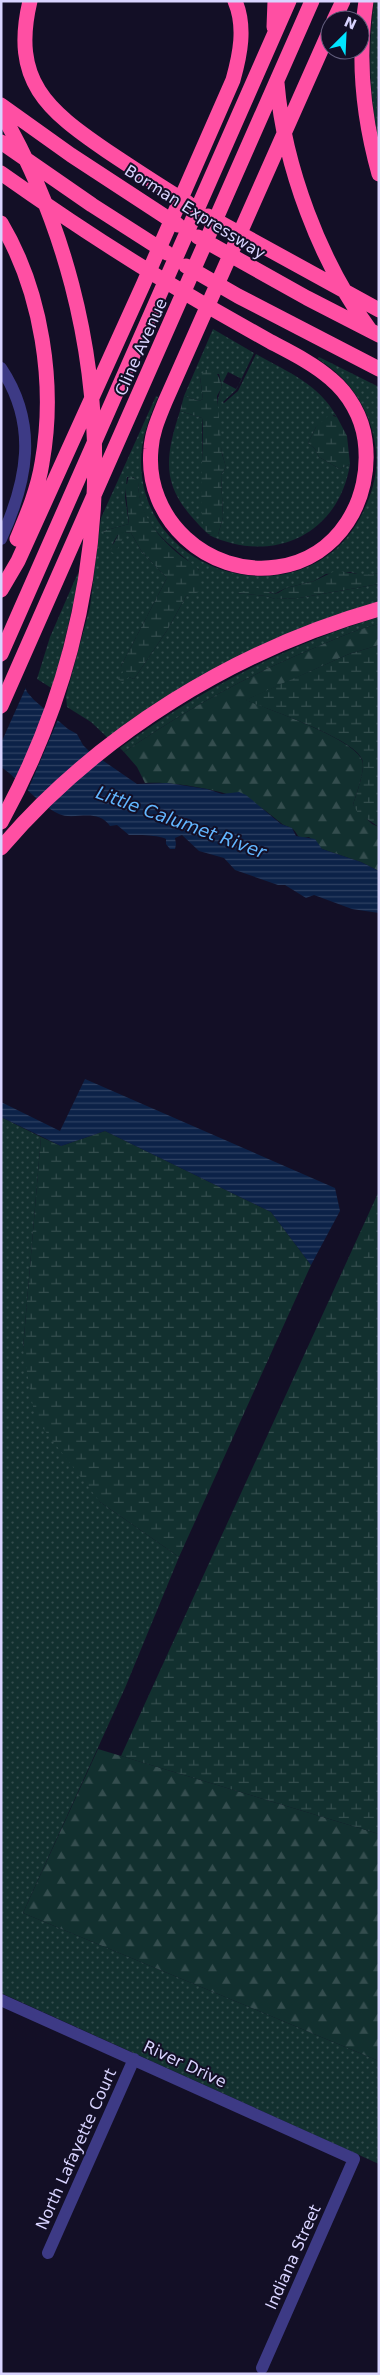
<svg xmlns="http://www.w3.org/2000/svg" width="380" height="2375" font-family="'DejaVu Sans',sans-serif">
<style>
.grass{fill:url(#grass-dots);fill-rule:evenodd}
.forest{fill:url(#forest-firs)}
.wetland{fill:url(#wetland-marsh)}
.water{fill:url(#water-rules)}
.pier{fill:#130f26}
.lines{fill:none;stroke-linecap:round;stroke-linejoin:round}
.minor{stroke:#3d3a85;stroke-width:12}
.highway{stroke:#ff4fa3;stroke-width:15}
.labels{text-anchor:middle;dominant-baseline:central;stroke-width:4;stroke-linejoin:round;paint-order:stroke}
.street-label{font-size:16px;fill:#d9d4ff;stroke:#130f26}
.water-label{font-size:18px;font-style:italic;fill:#62b6ff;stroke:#130f26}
</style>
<defs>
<pattern id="grass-dots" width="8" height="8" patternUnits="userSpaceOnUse" patternTransform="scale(1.25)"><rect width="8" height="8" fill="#12302f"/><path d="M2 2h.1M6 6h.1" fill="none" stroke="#344d4e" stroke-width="1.8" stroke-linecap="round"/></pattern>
<pattern id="forest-firs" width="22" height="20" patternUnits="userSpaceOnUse" patternTransform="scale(1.25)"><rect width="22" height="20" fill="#12302f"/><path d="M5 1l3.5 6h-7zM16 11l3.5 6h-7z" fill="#344d4e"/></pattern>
<pattern id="wetland-marsh" width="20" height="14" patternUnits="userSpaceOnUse" patternTransform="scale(1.25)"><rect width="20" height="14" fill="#12302f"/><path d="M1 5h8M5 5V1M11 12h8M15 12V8" fill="none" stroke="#344d4e"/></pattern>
<pattern id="water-rules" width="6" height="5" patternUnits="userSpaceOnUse" patternTransform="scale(1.25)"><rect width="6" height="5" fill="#0c2248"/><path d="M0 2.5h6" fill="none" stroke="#2f4163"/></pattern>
</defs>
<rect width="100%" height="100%" fill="#130f26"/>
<path class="grass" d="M374,1H379V90L378,88C375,101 379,127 379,142C369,95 368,49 374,1Z
M213,329L254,353L236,390L223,402L224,403L238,391L256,354C289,373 318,383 337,417L334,415L316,427L308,443L315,449L319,457L340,469L350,464C339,535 272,565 209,535H218L223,517L221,475L226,467C220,449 212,404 222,387L219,374L200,377L203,399L199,401L184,396ZM228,372L242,379L236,389L223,382Z
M319,357L379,387V573L365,576L350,572L326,574L314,581L286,588L274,594L270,592L237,593L266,596L275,599L299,598L379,584V604L343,615L109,739L91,722L67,707L66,696L90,607L101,518L156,396L158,397C149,418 141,439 141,462C142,581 310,621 362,514C372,494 378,474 376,452C373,413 351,379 318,359ZM127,477H133L138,482C138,526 169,543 199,570L191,594L186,596L168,629L134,679L129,677L121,666L167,578L142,552L131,533L126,532L112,545L118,534H105L103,531L129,524L125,497Z
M180,411L202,418L203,514L206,532C163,490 162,466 180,411Z
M81,571L53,689L37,679L50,637L77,575Z
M379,617V624C354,630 331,641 307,651C242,678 183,712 124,752L120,748C200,690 284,646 379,617Z
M1,1117L41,1137L23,1349L100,1502L179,1557L125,1688L23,1913L379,2061V2164L1,1993Z"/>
<path class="forest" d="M379,624V645L349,654L246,700C268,709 355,739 362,760C366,769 356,795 353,805L372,824L379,827V871L361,862L322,849L309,837C294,840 300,833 291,828C288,826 284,826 281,823C273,817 266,810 256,805C230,791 175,781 145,783L137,767L124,752C183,712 242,678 307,651C331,641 354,630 379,624Z
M98,1749L379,1834V2061L23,1913Z"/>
<path class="wetland" d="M205,370C218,370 219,376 222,387L217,396L222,454L226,467L221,475L223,517L218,535C215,535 210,536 207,533C195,521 206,439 202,418L180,411L184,396L199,401L203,399L200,377Z
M329,415L337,417L347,436L350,464L340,469L319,457L315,449L308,443L316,427Z
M129,475L138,481C138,514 157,536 181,556C188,561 197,565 201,574L199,592L186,596L168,629L134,679L129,677L122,682L118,679L123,672L121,666L167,578L142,552L131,533L126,532L115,554L110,551L118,535L105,534L103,531L129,524L125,484H127Z
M335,571C351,572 363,577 379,573V584L299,598L275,599L266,596L236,593L257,588L274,594L278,593L286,588L314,581Z
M379,645V827L358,813L353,805C356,795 366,769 362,759C355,739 268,709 245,700L349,654Z
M105,1131L271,1212L311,1265L179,1557L100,1502L35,1418L23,1349L41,1137L61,1146Z
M379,1191V1834L121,1756Z"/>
<path class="water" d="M1,654L23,681L27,692L34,700L68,729L77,734L83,745L89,751L137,784L167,783L207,789L222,794L239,792L246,795L281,824L292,828L296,836L315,839L322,849L361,862L379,871V913L352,909L314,895L306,898L285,885H278L235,870L224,858L199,851L182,835L175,838L176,844L175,849H170L166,844V839C160,835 137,835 129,835L117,825L110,826C97,807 74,821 59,814C38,804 20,780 1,767Z
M85,1079L335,1188L340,1211L311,1265L271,1212L105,1131L61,1146L1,1117V1102L60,1131Z"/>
<path class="pier" d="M1,652L25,679L27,685L1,743Z
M47,707L59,717L27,792L16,782Z"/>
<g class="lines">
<path class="minor" d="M1,368C39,425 27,482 1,539
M1,2000L354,2159L262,2368
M48,2253L134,2059"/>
<path class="highway" d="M30,1C11,81 47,110 107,151C134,169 161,187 188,203
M366,1C357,60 363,117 379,174
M334,20L343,1
M274,27L275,1
M277,83C284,166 320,262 370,330
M1,105L71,155L178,225
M1,112C128,333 124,600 1,822
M1,142L92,205L167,253
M1,173C66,219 133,263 202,303C225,316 248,329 271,342C292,353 314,364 331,379C349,394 362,417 365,440C373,499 339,558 277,567C208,577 144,519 151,449C152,432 159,417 165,402L330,30
M208,216L379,310
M1,223C42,292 56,385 42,463C38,489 27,515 17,539
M198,237L307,298L379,335
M186,266L238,296L379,369
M1,590L18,561L143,285L233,80C240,55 246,27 235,1
M1,654L289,1
M1,706L312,1
M1,848C98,734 235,650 379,609"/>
</g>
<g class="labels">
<g class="street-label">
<text transform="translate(195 212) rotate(32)">Borman Expressway</text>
<text transform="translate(141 347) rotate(-66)">Cline Avenue</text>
<text transform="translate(185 2064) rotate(25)">River Drive</text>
<text transform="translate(76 2149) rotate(-66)">North Lafayette Court</text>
<text transform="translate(293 2257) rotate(-66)">Indiana Street</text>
</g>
<g class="water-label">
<text transform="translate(181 822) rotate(20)">Little Calumet River</text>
</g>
</g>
<rect width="380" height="2375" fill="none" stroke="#d9d4ff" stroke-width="5"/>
<g transform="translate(345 35) rotate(24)"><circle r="24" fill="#130f26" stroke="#625e7d"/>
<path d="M0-4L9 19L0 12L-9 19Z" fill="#00e5ff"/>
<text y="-8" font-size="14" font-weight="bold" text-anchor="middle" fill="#d9d4ff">N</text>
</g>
</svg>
